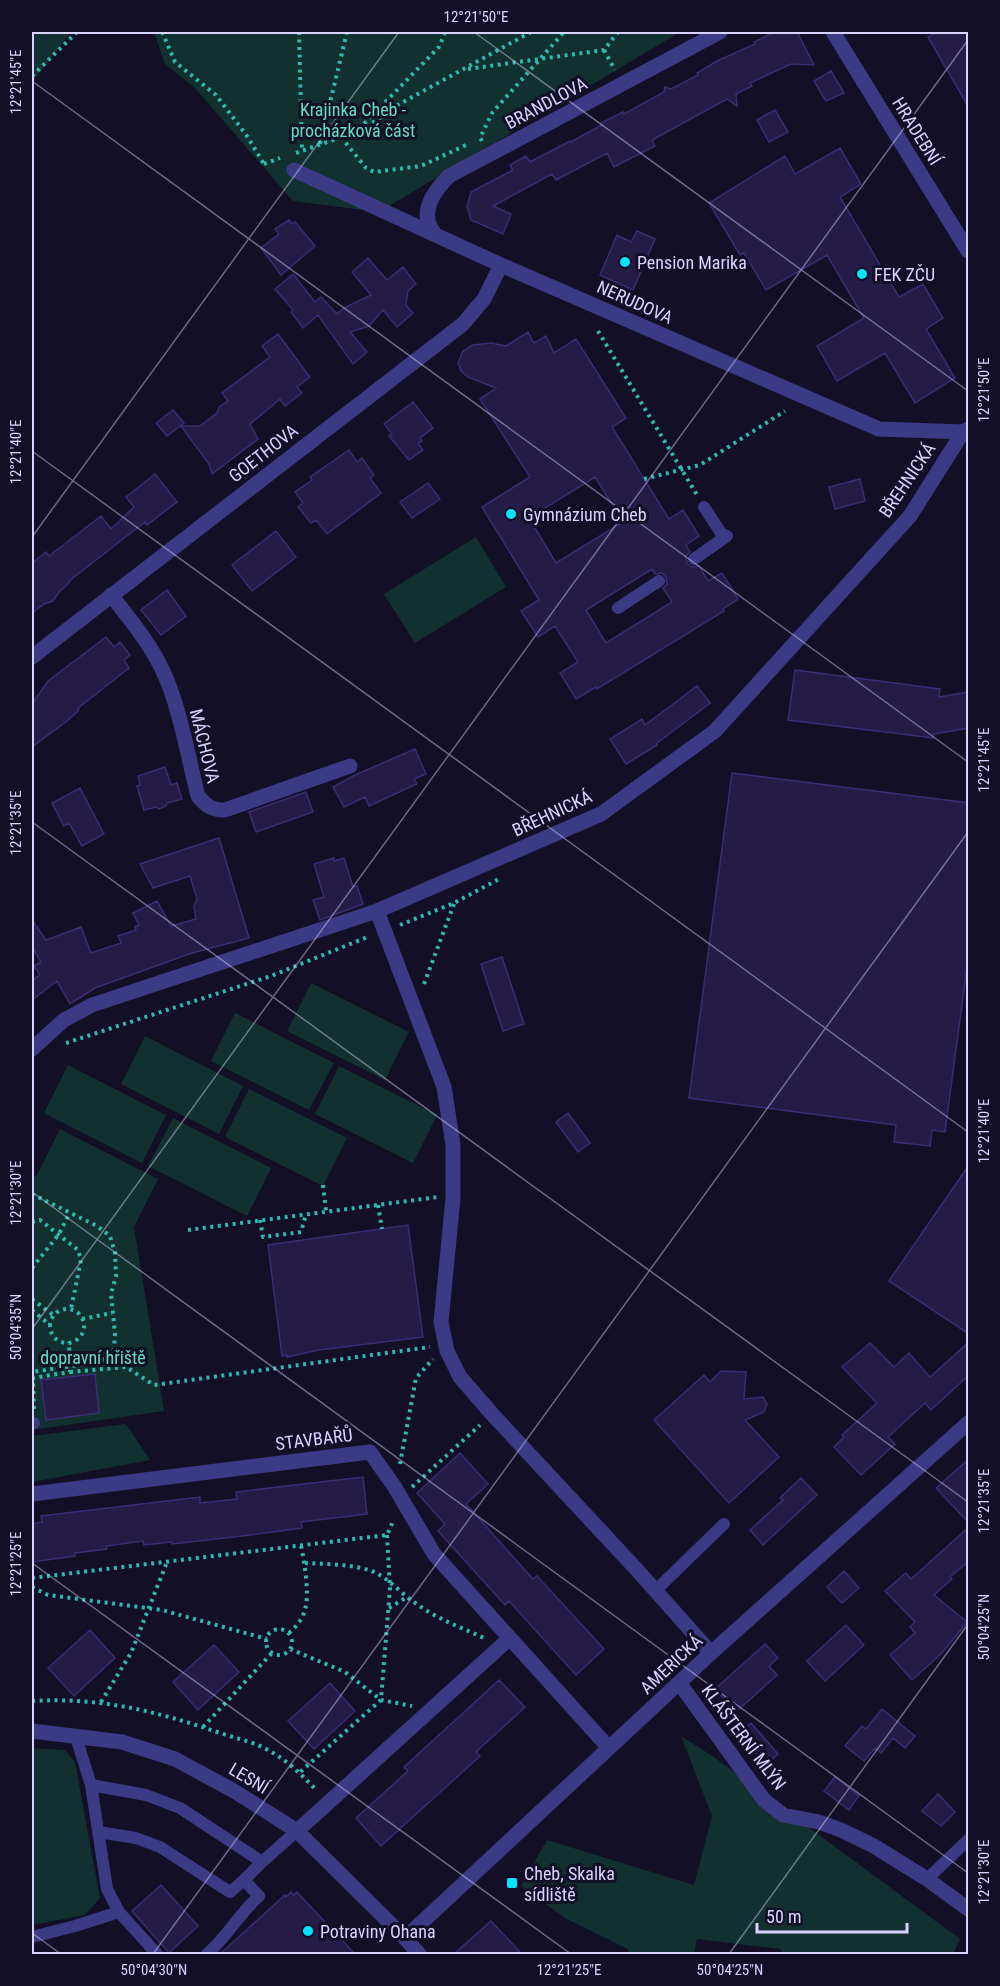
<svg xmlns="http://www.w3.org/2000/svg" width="1000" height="1986" font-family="'Roboto Condensed',sans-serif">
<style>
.green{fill:#12302f}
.building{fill:#241b47;stroke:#3b2d73;stroke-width:1.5;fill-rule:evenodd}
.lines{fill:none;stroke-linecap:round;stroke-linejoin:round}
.path{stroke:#2fb8b0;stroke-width:4;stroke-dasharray:3 4.5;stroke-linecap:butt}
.service{stroke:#3d3a85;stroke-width:12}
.minor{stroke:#3d3a85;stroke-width:15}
.tertiary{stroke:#3d3a85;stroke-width:15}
.ticks{fill:none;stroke:#d9d4ff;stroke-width:1.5;stroke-opacity:0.45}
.poi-dot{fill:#00e5ff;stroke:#130f26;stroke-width:2}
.labels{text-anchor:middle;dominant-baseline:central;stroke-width:6;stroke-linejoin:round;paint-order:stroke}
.street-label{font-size:18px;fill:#d9d4ff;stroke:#130f26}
.park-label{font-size:18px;fill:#5fe0c0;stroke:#130f26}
.poi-label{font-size:18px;fill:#d9d4ff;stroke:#130f26;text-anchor:start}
.neatline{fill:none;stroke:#d9d4ff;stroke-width:2}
.ticks-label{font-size:15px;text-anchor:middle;fill:#d9d4ff}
</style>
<rect width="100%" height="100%" fill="#130f26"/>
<path class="green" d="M32,32H71L32,83Z
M154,32H680L379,212L293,201L194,87L165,64Z
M476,537L506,587L415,643L384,594Z
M311,983L409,1032L385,1080L287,1031Z
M235,1013L334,1063L309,1110L211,1061Z
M145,1036L243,1086L219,1134L121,1084Z
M68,1065L166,1115L142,1163L44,1113Z
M339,1066L437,1115L413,1163L315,1114Z
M249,1089L347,1138L323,1186L225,1137Z
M173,1118L271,1168L247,1216L148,1166Z
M60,1129L158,1179L134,1227L164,1411L32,1430V1175L36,1177Z
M126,1424L150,1460L32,1482V1436Z
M681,1736L711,1755L960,1939L953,1954H783L781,1949L697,1939L694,1954H629L628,1949L565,1918L521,1886L547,1840L694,1885L712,1816Z
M32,1748L65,1750L75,1762L100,1898L85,1915L32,1925Z"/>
<path class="building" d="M775,32H797L814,65L791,64L750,83L752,86L736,94L737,106L727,99L652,140L655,146L614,167L607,153L556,180L552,174L493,206L511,214L503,234L471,220L467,206L471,192L513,170L510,165L526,156L530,162L570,141L571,142L602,125L601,123L623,112L624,114L664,92L665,87L671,89L698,75L697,73L717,61L755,44L754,42Z
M938,32H969V108L928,37Z
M831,71L844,93L826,101L814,81Z
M775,110L788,132L769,142L757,120Z
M840,148L861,184L840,197L899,297L923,284L943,318L926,329L955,378L915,403L885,353L837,381L817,346L864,318L827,255L766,290L744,253L740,255L709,203L785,156L795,174Z
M289,220L292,224L295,222L315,246L281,275L261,248L279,234L275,229Z
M637,231L655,239L633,290L600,275L617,235L631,242Z
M368,258L387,280L403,267L416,284L408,291L406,305L413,313L397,327L383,310L369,326L350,332L367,352L353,364L318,315L303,328L291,312L293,310L275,289L293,274L315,302L321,297L337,314L344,308L371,295L352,272Z
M528,332L534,343L546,336L554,353L576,339L626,418L612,427L669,519L683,510L699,536L686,545L690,552L686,556L687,563L691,567L699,566L708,581L722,573L738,599L723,609L724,611L597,689L596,687L576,699L560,673L578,662L555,626L538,637L521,611L539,600L482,507L530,477L480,399L496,388L468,377L461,371L458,363L463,351L473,345L491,343L506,346ZM595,477L623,522L556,563L529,518ZM652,569L655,574L662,573L666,577L667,584L663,588L672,602L606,643L586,610Z
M278,334L310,377L297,387L302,393L285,406L280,399L250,424L258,439L212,474L209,464L181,426H200L217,413L219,407L228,401L222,393L270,357L262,346Z
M413,402L433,428L420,438L422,441L418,443L423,450L409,460L389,436L392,434L384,424Z
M173,410L184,423L167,436L156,423Z
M349,450L357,462L362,458L374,475L370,478L381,493L327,534L316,520L311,523L298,507L303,503L295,492L312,480L310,477Z
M155,474L177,502L147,525L145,522L69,581L70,582L59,592L53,601L44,604L32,613V563L46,552L49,556L101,516L111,529L134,507L126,497Z
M860,479L865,501L835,509L829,487Z
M428,483L440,499L412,518L400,502Z
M276,531L296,557L252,591L232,565Z
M167,590L186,616L161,635L141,610Z
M106,637L114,647L120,642L130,655L124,660L129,668L78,708L79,710L67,721L32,747V704L48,681Z
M795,670L940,689L939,697L969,692V728L934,734L933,738L788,720Z
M697,686L710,703L657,743V745L626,764L610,739L642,719L645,725Z
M415,749L426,774L414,779L417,784L369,806L365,797L344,807L333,787L355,775Z
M165,767L171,785L177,783L182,799L167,803L166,806L159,809L156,807L144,810L137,786L140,785L138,776Z
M732,773L969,803V952L945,1132L932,1130L930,1146L894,1142L896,1125L689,1098Z
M80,788L104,834L82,846L69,823L64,826L52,803Z
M306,792L313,812L256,832L249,812Z
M219,838L249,938L192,953L95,988L70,1004L57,981L32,1000V980L40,975L34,966L41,962L32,947V920L46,940L81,927L91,953L121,943L118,936L136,930L135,927L139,925L133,913L157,901L171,926L196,919L194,906L197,899L190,876L153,888L140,864Z
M334,858V861L344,858L353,887L357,886L363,904L320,920L313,900L324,897L314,864Z
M502,957L524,1024L503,1031L481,964Z
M568,1113L590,1143L578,1152L556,1122Z
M969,1165V1334L889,1281Z
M408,1225L423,1337L319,1350L287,1357V1355L282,1356L268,1245Z
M969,1342V1375L931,1410L925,1403L888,1437L895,1444L861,1475L834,1447L844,1437L842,1435L877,1403L842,1367L870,1343L894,1367L909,1353L930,1377Z
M721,1371L746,1372L744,1399L763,1397L767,1404L764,1412L745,1420L779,1457L729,1503L654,1420L704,1375L710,1382Z
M95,1374L99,1413L46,1420L41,1380Z
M460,1453L488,1484L466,1504L533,1579L537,1576L604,1649L576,1675L509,1601L505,1605L438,1531L445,1524L417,1493Z
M969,1459V1523L936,1488Z
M363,1477L367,1514L301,1522L302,1528L242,1536L172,1544L171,1542L144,1545L143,1541L106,1546L107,1549L75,1553V1556L32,1562V1524L42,1522L41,1516L200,1497V1503L237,1499L236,1492Z
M801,1478L817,1495L763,1545L750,1530L783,1500L780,1498Z
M969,1527V1561L950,1577L952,1579L934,1595L967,1622L941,1654L912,1680L890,1655L915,1633L910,1627L915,1622L885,1591L906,1573L911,1579Z
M844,1571L859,1588L842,1603L827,1587Z
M846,1625L864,1645L825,1681L807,1661Z
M90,1630L115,1658L74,1696L48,1668Z
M765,1644L778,1658L769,1666L777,1675L736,1712L715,1689Z
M214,1645L239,1672L198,1710L173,1682Z
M499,1680L525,1707L476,1752L480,1756L381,1846L356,1818L408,1771L404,1767Z
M330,1683L355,1711L314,1749L288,1721Z
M882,1709L915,1736L905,1748L893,1738L881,1753L875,1748L864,1761L845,1746L862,1726L866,1729Z
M751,1723L778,1754L766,1765L739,1734Z
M835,1777L859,1796L849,1810L824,1791Z
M938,1794L955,1812L941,1826L922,1811Z
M161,1885L198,1926L169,1953L132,1911Z
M291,1892L294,1895L297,1892L355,1954H220L285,1895L286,1897Z
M491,1921L522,1954H454Z"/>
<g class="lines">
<path class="path" d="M162,32L175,62L216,95L247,136L264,164
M299,32L302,151
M32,33V32
M604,50L615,70
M468,69L604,50L618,32
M32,76L77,32
M359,129L439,47L445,32
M341,137L366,168L374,172L421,166L466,145
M482,141L480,138L492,113L564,32
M320,144L347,32
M296,153L364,129L396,106L531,32
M264,164L280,158
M598,331L697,495
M644,479L700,465L785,411
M400,925L454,903L499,879
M424,984L454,904
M66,1043L271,976L370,936
M323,1185L326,1211
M32,1194L97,1226L110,1236L115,1253L116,1276L111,1294L115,1334L114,1349L108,1357L98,1362L32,1372
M378,1205L382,1229
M260,1220L263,1237L301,1232L306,1214
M32,1222L40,1220L78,1250L81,1260L71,1309
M188,1230L438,1197
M32,1268L59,1234L69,1214
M32,1299L53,1315
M50 1326a17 17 0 1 1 34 0a17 17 0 1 1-34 0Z
M32,1310L50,1325
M82,1319L112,1313
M70,1372L126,1367L154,1385L430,1347
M34,1409L33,1378L70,1372L69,1342
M400,1464L416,1378L433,1359
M412,1487L480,1425
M387,1535L390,1588L381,1700L412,1706
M305,1563C326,1564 348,1564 369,1570C387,1576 399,1592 414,1602C435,1618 460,1627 484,1638
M32,1578L387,1535L394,1519
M32,1587L48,1595L162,1610L267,1639
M389,1608L407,1597
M266 1642a13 13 0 1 1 26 0a13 13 0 1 1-26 0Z
M289,1633C296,1627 303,1619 305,1609C310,1596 304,1560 301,1545
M290,1649L345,1672L381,1700L299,1773
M32,1701C100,1697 156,1711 220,1733C235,1738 250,1741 264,1748C285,1758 301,1774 317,1791
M101,1702L131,1653L167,1562
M203,1727L272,1653"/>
<path class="service" d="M694,559L727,536L721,533L704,507
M618,608L659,581
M32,1423H34
M656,1590L724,1524
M76,1737L91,1785L146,1795L180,1808L262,1862L297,1831
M91,1785L107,1889L119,1912L157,1954
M98,1832L136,1838L160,1847L230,1892L244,1880
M927,1879L968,1840
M32,1937L75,1926L119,1912
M207,1954C227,1937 239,1914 259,1896L244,1880L262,1862"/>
<path class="minor" d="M833,32L968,251
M294,170L501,265L879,429L963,432L968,429
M434,233C418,213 434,191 449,176L720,32
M111,595C129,618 148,641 161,667C179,702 188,757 198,796C206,806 212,810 225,810L350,766
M32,657L463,324L484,299L501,265
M377,911L444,1087L453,1145V1198L441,1322L447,1351L460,1377L492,1414L638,1571L711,1653
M32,1049L64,1020L92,1005L377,911L601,814L715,731L910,516L963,432
M32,1494L370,1452L394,1486L434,1554L609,1748
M680,1684L764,1800L783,1815L819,1822L841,1830L872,1845L927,1879L968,1909
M32,1731L122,1742L175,1759L234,1791L297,1831L405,1938
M297,1831L510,1638"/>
<path class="tertiary" d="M419,1954L405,1938L711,1653L968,1423"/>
</g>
<path class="ticks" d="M474,32L968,391M32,81L968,762M32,451L968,1132M32,537L399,32M32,822L968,1502M32,1192L968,1873M32,1329L968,40M32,1563L571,1954M32,1933L61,1954M153,1954L968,832M729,1954L968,1624"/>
<g class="poi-dot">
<circle cx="625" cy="262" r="6"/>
<circle cx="862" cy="274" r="6"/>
<circle cx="511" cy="514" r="6"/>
<rect x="506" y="1877" width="12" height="12" rx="3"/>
<circle cx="308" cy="1931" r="6"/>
</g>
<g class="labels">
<g class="street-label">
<text transform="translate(546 103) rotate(-28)">BRANDLOVA</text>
<text transform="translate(917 131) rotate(58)">HRADEBNÍ</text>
<text transform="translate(635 302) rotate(24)">NERUDOVA</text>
<text transform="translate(263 453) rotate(-38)">GOETHOVA</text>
<text transform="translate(907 480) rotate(-56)">BŘEHNICKÁ</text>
<text transform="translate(205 746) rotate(76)">MÁCHOVA</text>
<text transform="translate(552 813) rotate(-25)">BŘEHNICKÁ</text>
<text transform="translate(314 1439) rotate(-7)">STAVBAŘŮ</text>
<text transform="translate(671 1664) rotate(-43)">AMERICKÁ</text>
<text transform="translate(744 1737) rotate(53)">KLÁŠTERNÍ MLÝN</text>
<text transform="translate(249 1778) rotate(31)">LESNÍ</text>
</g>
<g class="park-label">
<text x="353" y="109">Krajinka Cheb -<tspan x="353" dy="21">procházková část</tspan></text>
<text x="93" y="1357">dopravní hřiště</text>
</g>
<g class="poi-label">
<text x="637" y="262">Pension Marika</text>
<text x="874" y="274">FEK ZČU</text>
<text x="523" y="514">Gymnázium Cheb</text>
<text x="524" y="1873">Cheb, Skalka<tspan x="524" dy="21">sídliště</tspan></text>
<text x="320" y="1931">Potraviny Ohana</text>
</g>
</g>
<rect width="1000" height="1986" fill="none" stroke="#130f26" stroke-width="66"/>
<path d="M757 1923v9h150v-9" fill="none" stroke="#d9d4ff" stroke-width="3"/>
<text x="766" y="1923" font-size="18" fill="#d9d4ff" stroke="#130f26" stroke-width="4.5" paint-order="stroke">50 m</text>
<rect x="33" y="33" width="934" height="1920" class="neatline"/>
<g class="ticks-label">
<text x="476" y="22">12°21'50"E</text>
<text transform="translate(16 82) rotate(-90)" y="5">12°21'45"E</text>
<text transform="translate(984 390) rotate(-90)" y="5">12°21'50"E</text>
<text transform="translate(16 452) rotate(-90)" y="5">12°21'40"E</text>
<text transform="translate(984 760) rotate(-90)" y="5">12°21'45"E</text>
<text transform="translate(16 823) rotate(-90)" y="5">12°21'35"E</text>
<text transform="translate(984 1131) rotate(-90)" y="5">12°21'40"E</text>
<text transform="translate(16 1193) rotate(-90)" y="5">12°21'30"E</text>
<text transform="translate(16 1327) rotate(-90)" y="5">50°04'35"N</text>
<text transform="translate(984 1501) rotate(-90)" y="5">12°21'35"E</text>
<text transform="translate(16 1564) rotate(-90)" y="5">12°21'25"E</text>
<text transform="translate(984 1627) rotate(-90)" y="5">50°04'25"N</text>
<text transform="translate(984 1872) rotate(-90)" y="5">12°21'30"E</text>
<text x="154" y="1975">50°04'30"N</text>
<text x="569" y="1975">12°21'25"E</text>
<text x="730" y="1975">50°04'25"N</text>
</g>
</svg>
